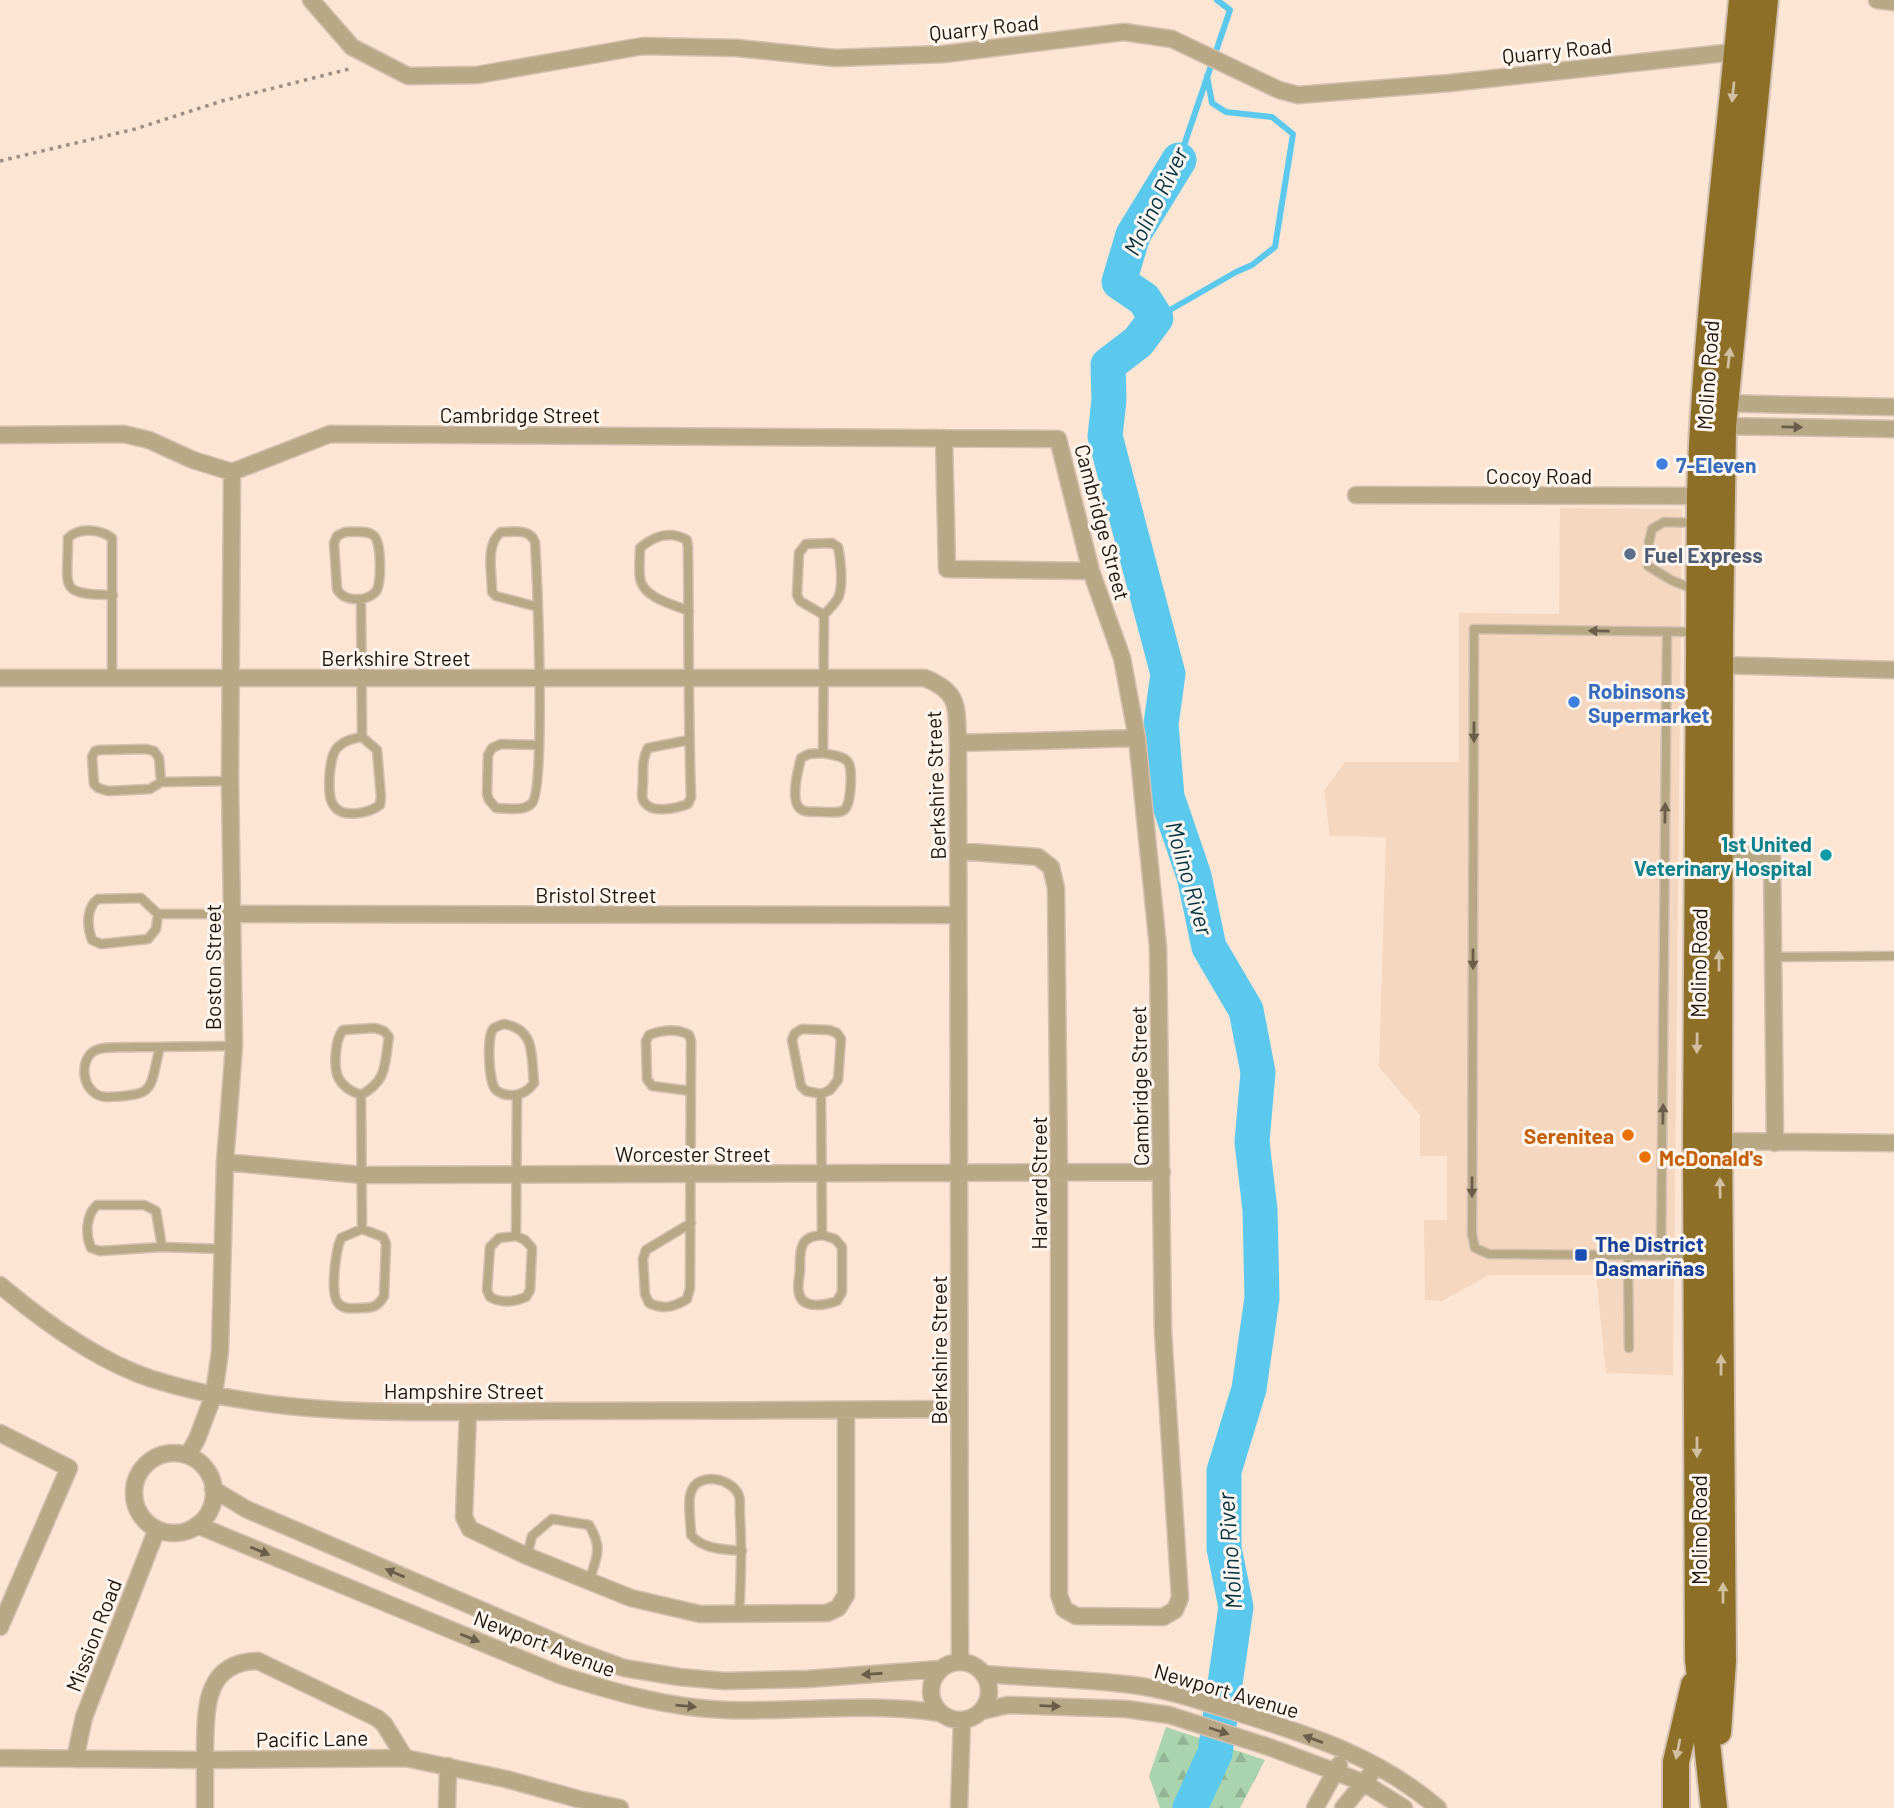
<svg xmlns="http://www.w3.org/2000/svg" width="1894" height="1808" font-family="Barlow,sans-serif">
<style>
.built{fill:#f5d7c0}
.forest{fill:url(#forest-firs)}
.lines{fill:none;stroke-linecap:round;stroke-linejoin:round}
.stream{stroke:#5bc9ee;stroke-width:6}
.river{stroke:#5bc9ee;stroke-width:35}
.service-casing{stroke:#d4c0b0;stroke-width:11}
.minor-casing{stroke:#d4c0b0;stroke-width:19}
.primary-casing{stroke:#d4c0b0;stroke-width:30}
.path{stroke:#9e8e81;stroke-width:3.5;stroke-dasharray:3.5 5;stroke-linecap:butt}
.service{stroke:#b8a885;stroke-width:8}
.minor{stroke:#b8a885;stroke-width:16}
.primary{stroke:#8d6f28;stroke-width:26}
.oneway{fill:#d1bf9f}
.oneway2{fill:#6a5e4a}
.shop-dot{fill:#3f7fe0;stroke:#fef5ee;stroke-width:2.5}
.service-dot{fill:#5c6f8a;stroke:#fef5ee;stroke-width:2.5}
.culture-dot{fill:#0f9aa8;stroke:#fef5ee;stroke-width:2.5}
.food-dot{fill:#e8710a;stroke:#fef5ee;stroke-width:2.5}
.transit-dot{fill:#1a4fb4;stroke:#fef5ee;stroke-width:2.5}
.labels{text-anchor:middle;dominant-baseline:central;stroke-width:6;stroke-linejoin:round;paint-order:stroke}
.street-label{font-size:21px;fill:#1d150f;stroke:#fef5ee}
.shop-label{font-size:21px;font-weight:bold;fill:#366cbe;stroke:#fef5ee;text-anchor:start}
.service-label{font-size:21px;font-weight:bold;fill:#4e5e75;stroke:#fef5ee;text-anchor:start}
.culture-label{font-size:21px;font-weight:bold;fill:#0d838f;stroke:#fef5ee;text-anchor:end}
.food-label{font-size:21px;font-weight:bold;fill:#c56008;stroke:#fef5ee;text-anchor:end}
.transit-label{font-size:21px;font-weight:bold;fill:#164399;stroke:#fef5ee;text-anchor:start}
.water-label{font-size:23px;font-style:italic;fill:#013545;stroke:#fef5ee}
</style>
<defs>
<pattern id="forest-firs" width="22" height="20" patternUnits="userSpaceOnUse" patternTransform="scale(1.75)"><rect width="22" height="20" fill="#a9d4ad"/><path d="M5 1l3.5 6h-7zM16 11l3.5 6h-7z" fill="#91b594"/></pattern>
</defs>
<rect width="100%" height="100%" fill="#fce5d3"/>
<path class="built" d="M1560,508L1682,509L1673,1375L1606,1373L1596,1275H1489L1442,1301L1425,1300L1424,1220H1447V1156H1420V1115L1379,1067L1386,837L1330,836L1324,791L1345,762H1459V613L1559,614Z"/>
<path class="forest" d="M1166,1727L1265,1760L1240,1808H1160L1149,1776Z"/>
<g class="lines">
<path class="stream" d="M1179,160L1230,10L1217,0
M1156,318L1236,272L1252,265L1275,247L1293,134L1272,117L1226,112L1212,103L1207,76"/>
<path class="river" d="M1179,160L1133,235L1119,282L1144,299L1156,318L1138,342L1108,365L1109,400L1105,436L1168,674L1161,724L1167,797L1194,876L1209,947L1246,1010L1258,1072L1252,1142L1260,1210L1262,1298L1249,1389L1224,1471V1548L1236,1607L1215,1753L1190,1808"/>
<g class="service-casing">
<path id="service" d="M345,532C353,532 366,530 373,535C382,541 381,580 377,590C369,602 344,603 337,589L334,543L337,536Z
M1649,542L1652,529L1664,522L1698,523
M1648,566L1671,580L1695,590
M361,600L362,737
M538,607L496,596L492,592C492,572 485,545 501,532C513,532 530,528 535,542C537,575 546,789 532,803C524,812 507,808 496,808L489,800L487,794L488,755L492,748L501,744L539,745
M112,678V538C100,529 79,527 68,538C68,589 57,594 113,595
M362,737L377,750L381,797L380,805C369,813 343,819 334,806C326,797 329,756 337,748C344,740 353,739 362,737Z
M689,740L648,748C642,759 643,769 643,781C643,788 640,798 645,803C653,814 677,808 688,804L691,797C688,714 689,631 688,548L687,540C669,530 654,536 640,548C640,558 638,573 641,582C647,599 675,605 689,611
M823,753L824,615C829,609 836,603 839,596C843,583 841,560 838,547L832,543L806,544L799,553L797,595L800,601L824,615
M823,753C830,755 843,755 848,762C853,768 851,804 845,809C840,814 830,812 824,812C817,811 808,813 802,810C789,803 798,770 801,758L809,754Z
M161,782L159,758L154,751L146,749L100,750L95,751L92,757L94,784L98,788L108,791L150,789L161,782L230,781
M141,898L158,914L156,929L148,939L101,944L92,940C87,927 86,907 98,899Z
M158,914H232
M1773,957L1894,956
M504,1024C536,1029 531,1056 534,1083C528,1091 520,1096 510,1095C504,1095 499,1093 495,1089C489,1081 486,1035 494,1028C494,1028 503,1024 504,1024Z
M375,1028L384,1031L389,1037C384,1065 388,1080 361,1095C352,1092 344,1088 339,1079C333,1068 335,1039 343,1030Z
M802,1029L829,1030L837,1033L841,1039L838,1080L830,1090L821,1094L806,1091L801,1086L792,1040L795,1033Z
M160,1047C149,1091 156,1095 108,1097C81,1098 76,1055 99,1049C110,1046 125,1048 136,1047C169,1047 201,1046 234,1046
M821,1094L822,1235
M361,1095L362,1229
M691,1223L646,1250L643,1259L645,1294L649,1303C663,1310 674,1307 687,1299L690,1288L691,1041L689,1035C678,1028 661,1030 649,1035L646,1041L647,1079L652,1086L691,1091
M362,1229L383,1237L386,1244L384,1296C378,1307 372,1308 361,1308C353,1308 345,1310 339,1304C329,1296 336,1250 341,1238Z
M822,1235L835,1239L842,1247V1292L837,1301C826,1305 802,1310 799,1293C797,1287 799,1278 800,1271C800,1263 799,1252 803,1244C807,1237 814,1236 822,1235Z
M516,1236L525,1240L532,1248L530,1290L526,1297C514,1302 501,1303 490,1297L487,1290L490,1247L499,1238Z
M516,1236L517,1096
M162,1247L156,1211L144,1205H97C86,1215 85,1234 91,1248L100,1251L162,1247L224,1249
M1628,1256L1629,1348
M1661,1256L1667,632
M1694,1256L1489,1254L1475,1248L1472,1234L1474,629L1696,632
M527,1556L532,1536L552,1519L589,1525C603,1548 597,1557 589,1581
M739,1614C741,1582 742,1550 740,1517C739,1511 741,1502 739,1496C733,1478 698,1471 691,1492C687,1503 691,1522 691,1535C704,1550 723,1549 742,1551"/>
</g>
<g class="minor-casing">
<path id="minor" d="M311,0L352,47L408,76L477,75L643,46L737,48L835,58L944,54L1124,32L1172,39L1279,90L1298,95L1450,83L1743,51
M1877,0L1894,2
M1717,403L1894,407
M1716,426L1894,429
M0,435L124,434L149,440L193,460L232,472L330,434L1058,439L1091,571L1122,658L1137,738L1158,947L1163,1332L1180,1598L1175,1610L1163,1617L1076,1616L1064,1609L1059,1595V1173L1056,888L1051,867L1038,857L959,851
M944,438L947,569L1091,571
M1356,495L1707,496
M1715,665L1894,670
M0,678H925C961,693 956,707 958,743L960,1662
M958,743L1137,738
M1719,855L1772,856L1775,1143
M233,914L958,915
M1713,1141L1894,1143
M225,1162L362,1175L1162,1172
M0,1285C44,1322 97,1361 152,1379C279,1419 415,1412 546,1411C684,1411 821,1410 959,1409
M468,1412L464,1517L470,1529L527,1556L631,1598L700,1614L827,1613L838,1608L846,1595V1410
M0,1433L69,1468L0,1627
M134 1493a40 40 0 1 1 80 0a40 40 0 1 1-80 0Z
M188,1455L197,1439L214,1394L220,1351L225,1162L234,1046L230,781L232,472
M213,1489L246,1509L572,1649L624,1668L679,1677L724,1681L807,1679L940,1669
M197,1525L560,1675C614,1692 669,1708 726,1710C798,1712 869,1702 940,1713
M931 1691a29 29 0 1 1 58 0a29 29 0 1 1-58 0Z
M984,1674C1034,1678 1084,1679 1133,1685C1171,1690 1206,1703 1242,1714C1315,1737 1378,1757 1438,1808
M982,1711L1008,1705L1126,1709L1169,1715L1269,1747L1336,1772L1364,1783L1404,1808
M0,1758L205,1760L405,1758L506,1779L578,1799L620,1808
M75,1759L84,1717L157,1529
M205,1808C205,1788 205,1767 205,1747C206,1707 205,1662 258,1661L377,1718L384,1724L405,1758
M447,1808L448,1766
M959,1808L962,1721
M1315,1808L1339,1765
M1343,1808L1370,1775"/>
</g>
<g class="primary-casing">
<path id="primary" d="M1718,1732L1723,1661L1719,1141L1720,632L1723,426L1765,0
M1676,1808V1762L1694,1685
M1714,1808L1698,1659L1696,1142L1700,496C1705,330 1727,165 1742,0"/>
</g>
<path class="path" d="M0,161L135,129L222,101L353,68"/>
<use href="#service" class="service"/>
<use href="#minor" class="minor"/>
<use href="#primary" class="primary"/>
</g>
<defs><path id="oneway-solid" d="M-6-.8H1V-3.2L6.5 0L1 3.2V.8H-6Z" transform="scale(1.75)"/></defs>
<g class="oneway">
<use href="#oneway-solid" transform="translate(1733 92) rotate(96)"/>
<use href="#oneway-solid" transform="translate(1729 358) rotate(-84)"/>
<use href="#oneway-solid" transform="translate(1719 961) rotate(-90)"/>
<use href="#oneway-solid" transform="translate(1697 1043) rotate(91)"/>
<use href="#oneway-solid" transform="translate(1720 1188) rotate(-91)"/>
<use href="#oneway-solid" transform="translate(1721 1365) rotate(-90)"/>
<use href="#oneway-solid" transform="translate(1697 1447) rotate(90)"/>
<use href="#oneway-solid" transform="translate(1723 1593) rotate(-90)"/>
<use href="#oneway-solid" transform="translate(1678 1749) rotate(101)"/>
</g>
<g class="oneway2">
<use href="#oneway-solid" transform="translate(1792 427) rotate(1)"/>
<use href="#oneway-solid" transform="translate(1599 631) rotate(-179)"/>
<use href="#oneway-solid" transform="translate(1474 732) rotate(90)"/>
<use href="#oneway-solid" transform="translate(1665 813) rotate(-89)"/>
<use href="#oneway-solid" transform="translate(1473 959) rotate(90)"/>
<use href="#oneway-solid" transform="translate(1663 1114) rotate(-89)"/>
<use href="#oneway-solid" transform="translate(1472 1187) rotate(90)"/>
<use href="#oneway-solid" transform="translate(260 1551) rotate(22)"/>
<use href="#oneway-solid" transform="translate(395 1573) rotate(-157)"/>
<use href="#oneway-solid" transform="translate(470 1638) rotate(22)"/>
<use href="#oneway-solid" transform="translate(872 1674) rotate(176)"/>
<use href="#oneway-solid" transform="translate(686 1706) rotate(5)"/>
<use href="#oneway-solid" transform="translate(1050 1706) rotate(2)"/>
<use href="#oneway-solid" transform="translate(1219 1731) rotate(18)"/>
<use href="#oneway-solid" transform="translate(1313 1739) rotate(-160)"/>
</g>
<g class="shop-dot">
<circle cx="1662" cy="464" r="7"/>
<circle cx="1574" cy="702" r="7"/>
</g>
<circle class="service-dot" cx="1630" cy="554" r="7"/>
<circle class="culture-dot" cx="1826" cy="855" r="7"/>
<g class="food-dot">
<circle cx="1628" cy="1135" r="7"/>
<circle cx="1645" cy="1157" r="7"/>
</g>
<rect class="transit-dot" x="1574" y="1248" width="14" height="14" rx="3.5"/>
<g class="labels">
<g class="street-label">
<text transform="translate(984 27) rotate(-6)">Quarry Road</text>
<text transform="translate(1557 50) rotate(-6)">Quarry Road</text>
<text transform="translate(1707 375) rotate(-86)">Molino Road</text>
<text x="520" y="414">Cambridge Street</text>
<text x="1539" y="475">Cocoy Road</text>
<text transform="translate(1103 522) rotate(75)">Cambridge Street</text>
<text x="396" y="657">Berkshire Street</text>
<text transform="translate(935 785) rotate(-92)">Berkshire Street</text>
<text x="596" y="894">Bristol Street</text>
<text transform="translate(1698 963) rotate(-89)">Molino Road</text>
<text transform="translate(212 967) rotate(-90)">Boston Street</text>
<text transform="translate(1139 1086) rotate(-91)">Cambridge Street</text>
<text x="693" y="1153">Worcester Street</text>
<text transform="translate(1038 1183) rotate(-90)">Harvard Street</text>
<text transform="translate(938 1350) rotate(-90)">Berkshire Street</text>
<text x="464" y="1390">Hampshire Street</text>
<text transform="translate(1698 1530) rotate(-90)">Molino Road</text>
<text transform="translate(93 1635) rotate(-69)">Mission Road</text>
<text transform="translate(545 1643) rotate(21)">Newport Avenue</text>
<text transform="translate(1227 1690) rotate(16)">Newport Avenue</text>
<text transform="translate(312 1738) rotate(-1)">Pacific Lane</text>
</g>
<g class="shop-label">
<text x="1676" y="464">7-Eleven</text>
<text x="1588" y="690">Robinsons<tspan x="1588" dy="24">Supermarket</tspan></text>
</g>
<g class="service-label">
<text x="1644" y="554">Fuel Express</text>
</g>
<g class="culture-label">
<text x="1812" y="843">1st United<tspan x="1812" dy="24">Veterinary Hospital</tspan></text>
</g>
<g class="food-label">
<text x="1614" y="1135">Serenitea</text>
<text x="1659" y="1157" text-anchor="start">McDonald's</text>
</g>
<g class="transit-label">
<text x="1595" y="1243">The District<tspan x="1595" dy="24">Dasmariñas</tspan></text>
</g>
<g class="water-label">
<text transform="translate(1155 201) rotate(-64)">Molino River</text>
<text transform="translate(1190 878) rotate(74)">Molino River</text>
<text transform="translate(1229 1551) rotate(-94)">Molino River</text>
</g>
</g>
</svg>
